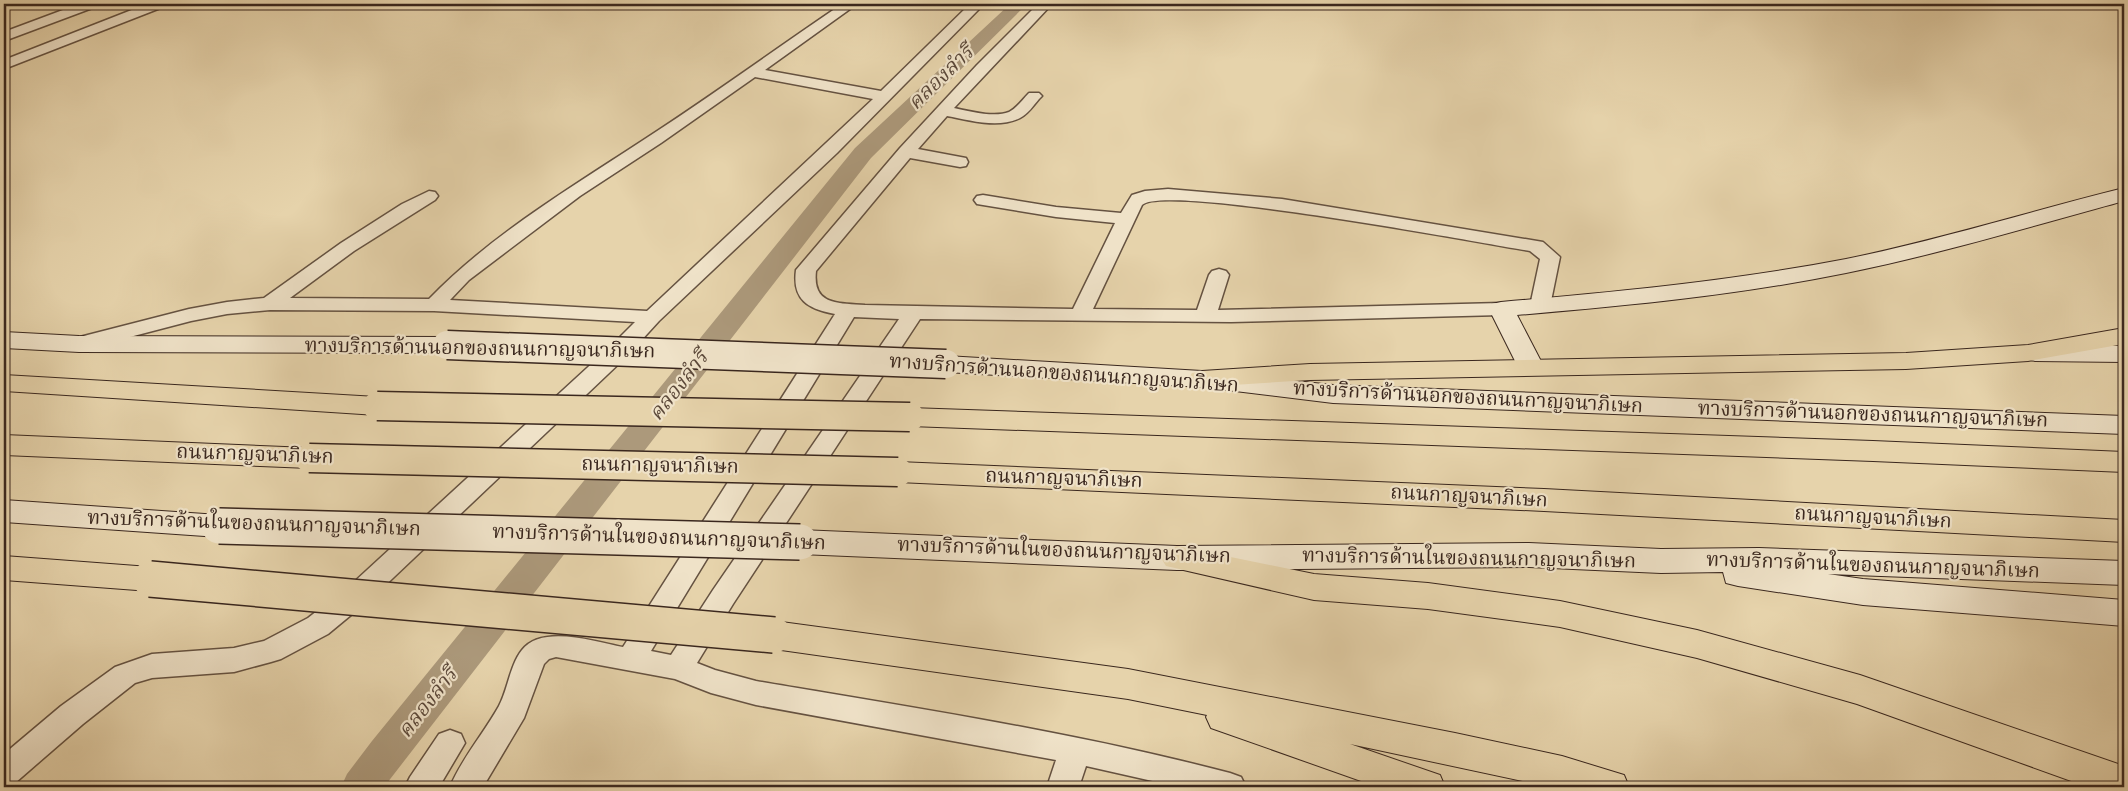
<svg xmlns="http://www.w3.org/2000/svg" width="2128" height="791" font-family="'Libre Bodoni','Noto Serif Thai',serif">
<style>
.lines{fill:none;stroke-linecap:round;stroke-linejoin:round}
.canal{fill:#ac997b;fill-rule:evenodd}
.street-casing{stroke:#655241;stroke-width:3}
.secondary-casing{stroke:#3a271e;stroke-width:2}
.primary-casing{stroke:#3a271e;stroke-width:2}
.highway-casing{stroke:#3a271e;stroke-width:2}
.street{fill:#efe2c8;fill-rule:evenodd}
.secondary{fill:#efe2c8;fill-rule:evenodd}
.primary{fill:#e6d3ab;fill-rule:evenodd}
.highway{fill:#e6d3ab;fill-rule:evenodd}
.secondary-bridge-far1-casing{stroke:#3a271e;stroke-width:31;stroke-linecap:butt}
.secondary-bridge-casing{stroke:#3a271e;stroke-width:38;stroke-linecap:butt}
.primary-bridge-casing{stroke:#3a271e;stroke-width:38;stroke-linecap:butt}
.highway-bridge-casing{stroke:#3a271e;stroke-width:31;stroke-linecap:butt}
.secondary-bridge-far1{stroke:#efe2c8;stroke-width:28}
.secondary-bridge{stroke:#efe2c8;stroke-width:35}
.primary-bridge{stroke:#e6d3ab;stroke-width:35}
.highway-bridge{stroke:#e6d3ab;stroke-width:28}
.labels{text-anchor:middle;dominant-baseline:central;stroke-width:4.5;stroke-linejoin:round;paint-order:stroke}
.street-label{font-size:20px;fill:#3a271e;stroke:#efe2c8}
.water-label{font-size:21px;font-style:italic;fill:#5c493a;stroke:#efe2c8}
</style>
<rect width="100%" height="100%" fill="#e6d3ab"/>
<filter id="stains"><feTurbulence type="fractalNoise" baseFrequency=".004" numOctaves="4"/><feColorMatrix values="0 0 0 0 .2 0 0 0 0 .09 0 0 0 0 .02 0 0 0 .5 -.17"/></filter>
<radialGradient id="worn" r=".72"><stop offset=".6" stop-color="#630" stop-opacity="0"/><stop offset="1" stop-color="#630" stop-opacity=".3"/></radialGradient>
<g class="lines">
<path class="canal" d="M1010,4H1027L871,158L384,787H341L347,774L372,741L855,148Z"/>
<g class="street-casing">
<path id="street" d="M79,4H97L95,7L4,41V32Z
M147,4H165L163,7L4,69V60Z
M842,4H857L765,70L881,91L970,4H984L837,153L659,321L627,356L374,596L328,634L281,659L271,662L234,672L152,678L135,683L83,724L15,783L4,787V754L61,706L115,667L152,654L234,648L264,641L308,618L354,582L611,346L635,322L434,311L270,310L227,314L191,321L80,350L72,349L69,344L72,339L189,309L227,302L264,298L341,243L402,204L429,191L435,192L438,196L435,200L354,251L290,298L429,299C492,234 572,187 648,137C714,94 777,48 842,4ZM755,77L873,99L647,311L450,300L469,280L580,196L661,143Z
M1038,4H1052L954,108C969,111 994,118 1009,112C1017,108 1023,99 1029,93H1039L1042,96L1039,99C1033,106 1028,114 1020,118C998,129 969,120 947,116L918,149L966,158L968,162L966,166L960,167L910,158L816,271C812,306 839,303 865,305L1073,309L1115,223L1056,217L983,205L977,204L974,200L977,196L983,195L1056,207L1121,213L1132,195L1145,191L1168,189L1282,199L1543,242L1560,257L1550,306L1547,310L1540,312L1533,310L1530,306L1540,259L1530,251C1482,243 1163,183 1142,205L1093,309L1197,310L1209,275L1212,271L1219,269L1226,271L1229,275L1218,310L1501,303L1508,305L1511,309L1508,313L1501,315L1231,322L920,319L733,604L697,663L715,670L756,681C915,708 1074,732 1230,773L1241,777L1246,787H1179L1086,766L1079,787H1047L1056,760L756,705L711,693L675,679L556,657L549,659L544,664L524,718L483,787H450C462,758 484,733 499,706C508,689 510,665 522,650C542,624 596,642 623,647L835,314C808,309 792,300 796,270L900,148L977,65ZM854,317L899,319L713,590L671,655L651,651Z
M450,730L461,734L465,743L439,787H405L410,777L439,734Z"/>
</g>
<g class="secondary-casing">
<path id="secondary" d="M2124,188V201C2032,226 1940,254 1846,273C1738,295 1627,306 1517,315L1544,367L1540,373L1531,375L1522,373L1518,367L1489,309L1492,304L1501,302C1616,292 1732,281 1846,259C1940,240 2031,211 2124,188Z
M4,332L79,336L447,337L456,339L460,345L456,351L447,353L79,352L4,348Z
M2035,345L2124,346V362L2035,361L2026,359L2022,353L2026,347Z
M946,356L1202,371L1333,385L2124,416V434L1333,403L1202,387L946,372L937,370L933,364L937,358Z
M4,500L219,515L230,518L235,526L230,534L219,537L4,522Z
M800,530L1177,546L1529,543L1661,549L1759,548L2124,561V585L1828,574L1863,579L2124,600V626L1863,605L1738,586L1726,583L1723,572L1661,573L1529,567L1177,570L800,554L789,550L784,542L789,534Z"/>
</g>
<g class="primary-casing">
<path id="primary" d="M4,556L150,567L162,570L166,579L162,588L150,591L4,580Z
M774,621L1128,669L1455,733L1562,756L1624,775L1629,787H1550L1350,744L1440,775L1445,787H1378L1211,728L1206,717L1207,715L1128,699L774,649L762,645L757,635L762,625Z"/>
</g>
<g class="highway-casing">
<path id="highway" d="M2124,328V344L2028,361L1906,369L1310,380L1202,387L1192,385L1188,379L1192,373L1202,371L1310,364L1906,353L2028,345Z
M4,375L377,397L387,400L391,406L387,412L377,415L4,391Z
M910,408L1873,441L2124,452V472L1873,461L910,426L900,423L896,417L900,411Z
M4,435L309,448L319,451L324,458L319,465L309,468L4,455Z
M898,462L1544,489L2124,520V542L1544,511L898,482L887,479L883,472L887,465Z
M1177,546L1314,574L1428,583L1560,601L1697,630L1860,675L2124,766V787H2088L1857,704L1697,658L1560,627L1428,609L1314,600L1166,566L1161,558L1166,550Z"/>
</g>
<use href="#street" class="street"/>
<use href="#secondary" class="secondary"/>
<use href="#primary" class="primary"/>
<use href="#highway" class="highway"/>
<g class="secondary-bridge-far1-casing">
<path id="secondary-bridge-far1" d="M447,345L946,364"/>
</g>
<g class="secondary-bridge-casing">
<path id="secondary-bridge" d="M219,526L800,542"/>
</g>
<g class="primary-bridge-casing">
<path id="primary-bridge" d="M150,579L774,635"/>
</g>
<g class="highway-bridge-casing">
<path id="highway-bridge" d="M377,406L910,417
M309,458L898,472"/>
</g>
<use href="#secondary-bridge-far1" class="secondary-bridge-far1"/>
<use href="#secondary-bridge" class="secondary-bridge"/>
<use href="#primary-bridge" class="primary-bridge"/>
<use href="#highway-bridge" class="highway-bridge"/>
</g>
<g class="labels">
<g class="street-label">
<text transform="translate(480 349) rotate(1)">ทางบริการด้านนอกของถนนกาญจนาภิเษก</text>
<text transform="translate(1064 374) rotate(4)">ทางบริการด้านนอกของถนนกาญจนาภิเษก</text>
<text transform="translate(1468 398) rotate(3)">ทางบริการด้านนอกของถนนกาญจนาภิเษก</text>
<text transform="translate(1873 415) rotate(2)">ทางบริการด้านนอกของถนนกาญจนาภิเษก</text>
<text transform="translate(255 455) rotate(2)">ถนนกาญจนาภิเษก</text>
<text transform="translate(660 466) rotate(1)">ถนนกาญจนาภิเษก</text>
<text transform="translate(1064 479) rotate(2)">ถนนกาญจนาภิเษก</text>
<text transform="translate(1469 497) rotate(3)">ถนนกาญจนาภิเษก</text>
<text transform="translate(1873 518) rotate(3)">ถนนกาญจนาภิเษก</text>
<text transform="translate(254 524) rotate(2)">ทางบริการด้านในของถนนกาญจนาภิเษก</text>
<text transform="translate(659 538) rotate(2)">ทางบริการด้านในของถนนกาญจนาภิเษก</text>
<text transform="translate(1064 551) rotate(2)">ทางบริการด้านในของถนนกาญจนาภิเษก</text>
<text transform="translate(1469 559) rotate(1)">ทางบริการด้านในของถนนกาญจนาภิเษก</text>
<text transform="translate(1873 566) rotate(2)">ทางบริการด้านในของถนนกาญจนาภิเษก</text>
</g>
<g class="water-label">
<text transform="translate(941 78) rotate(-44)">คลองลำรี</text>
<text transform="translate(679 386) rotate(-52)">คลองลำรี</text>
<text transform="translate(428 703) rotate(-52)">คลองลำรี</text>
</g>
</g>
<rect width="2128" height="791" fill="none" stroke="#e6d3ab" stroke-width="20"/>
<rect x="5" y="5" width="2118" height="781" fill="none" stroke="#3a271e" stroke-width="2.5"/>
<rect x="10" y="10" width="2108" height="771" fill="none" stroke="#3a271e"/>
<rect width="100%" height="100%" filter="url(#stains)"/>
<rect width="100%" height="100%" fill="url(#worn)"/>
</svg>
